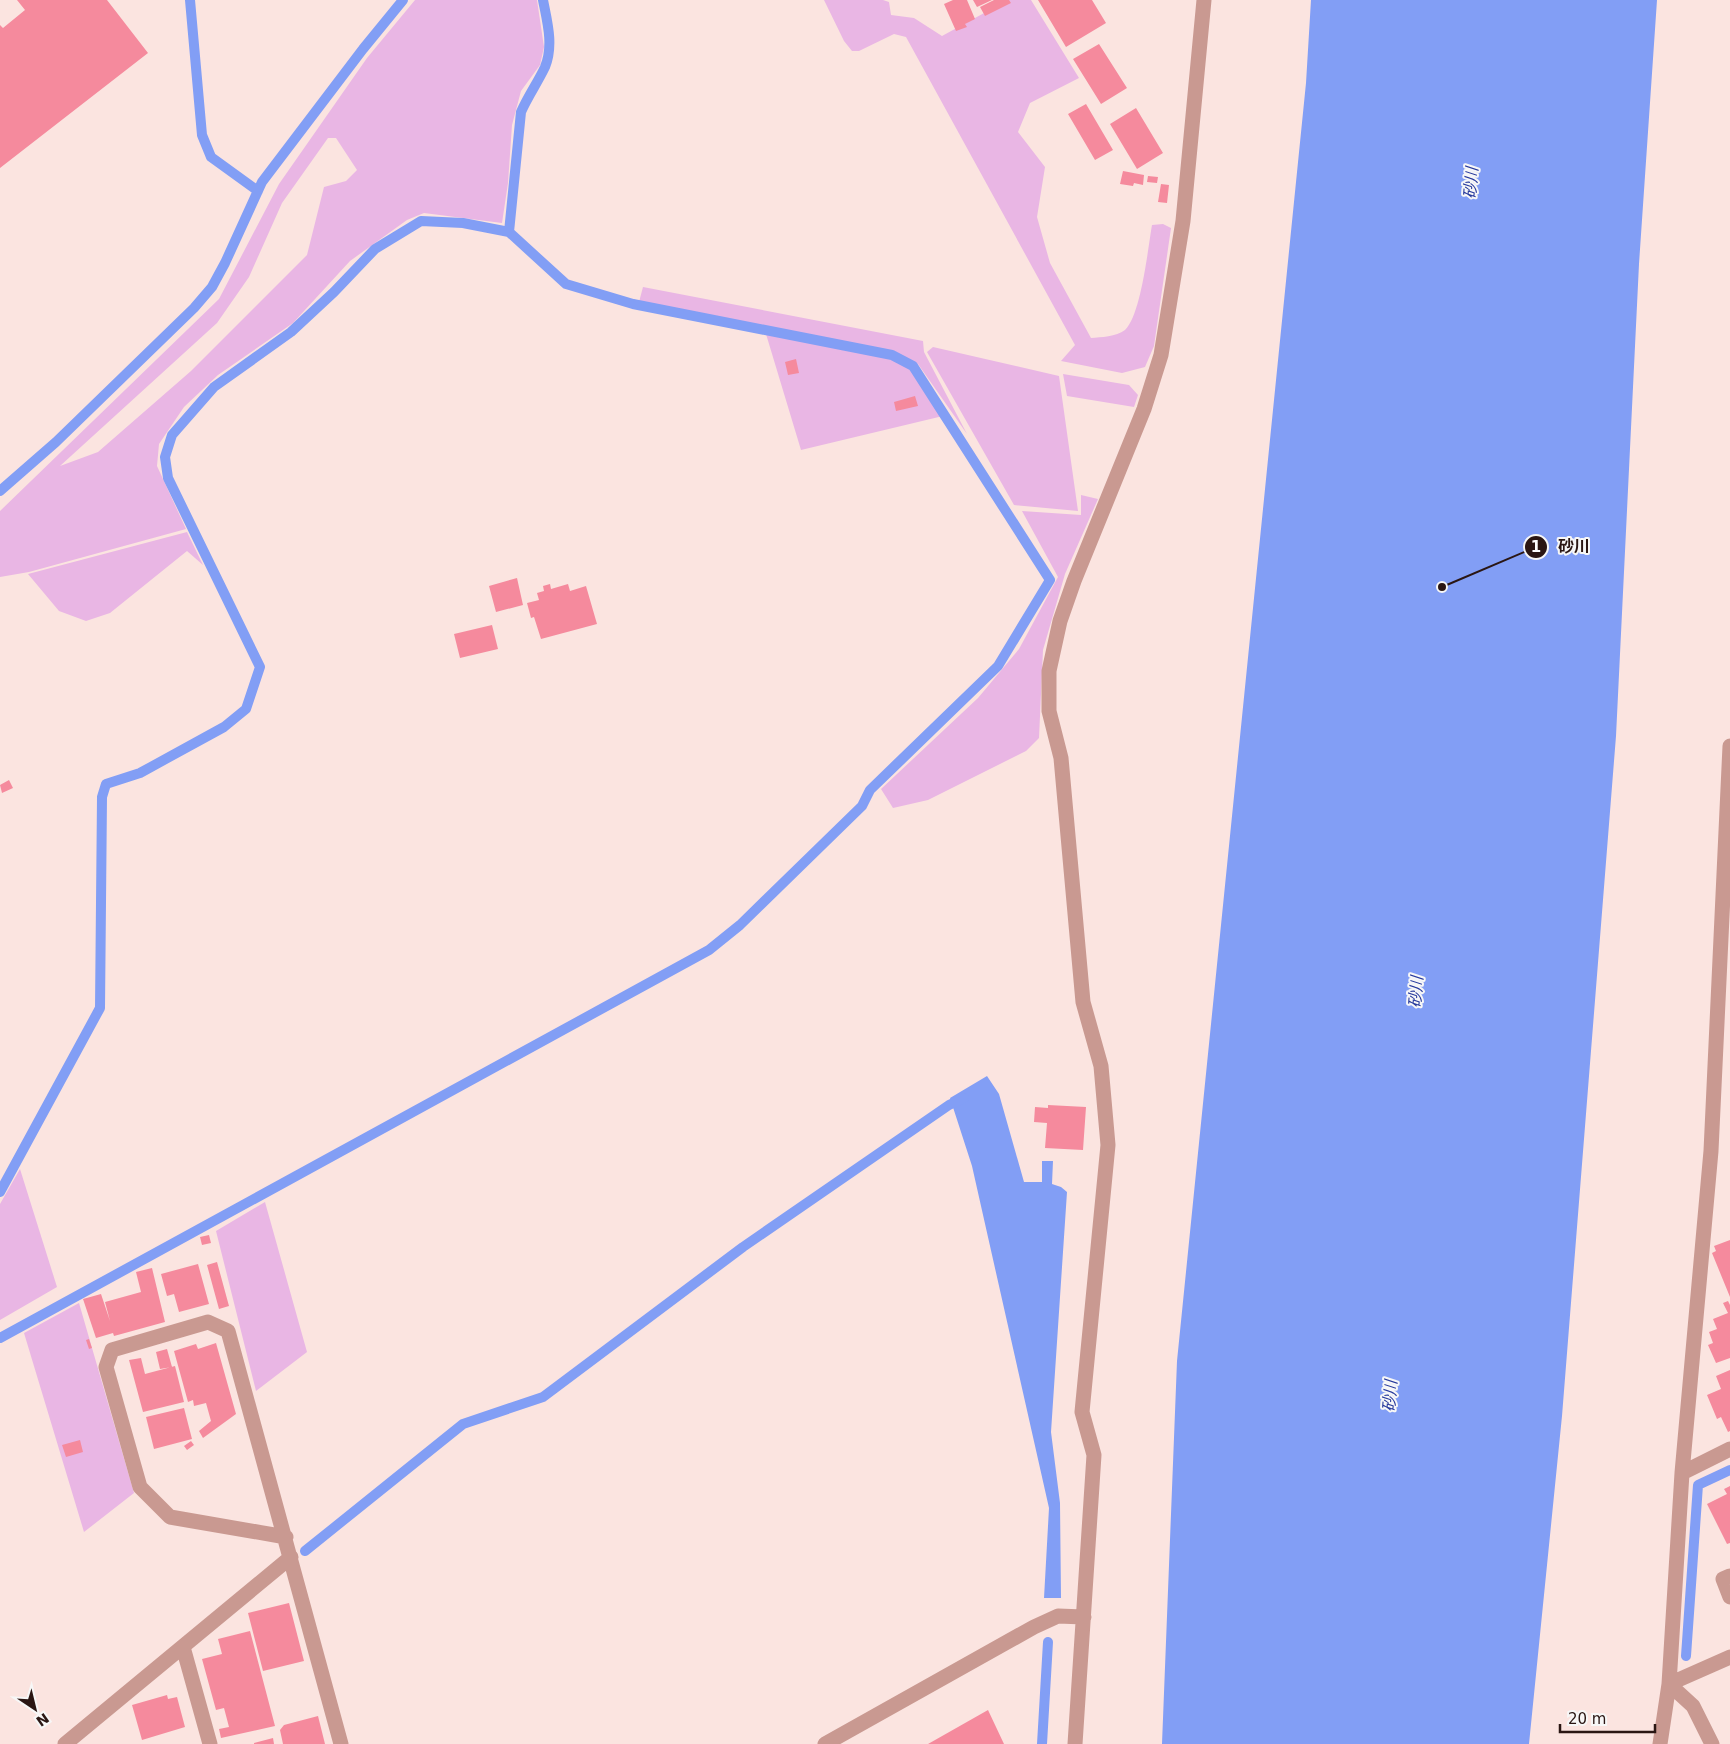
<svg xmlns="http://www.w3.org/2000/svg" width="1730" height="1744" font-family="'DejaVu Sans','Noto Sans JP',sans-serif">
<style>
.green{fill:#e9b6e4;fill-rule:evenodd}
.water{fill:#829ef5}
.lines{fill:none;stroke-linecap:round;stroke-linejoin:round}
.stream{stroke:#829ef5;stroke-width:10}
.building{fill:#f58a9d}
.minor{stroke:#c99991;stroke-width:15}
.labels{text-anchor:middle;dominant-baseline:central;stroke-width:4;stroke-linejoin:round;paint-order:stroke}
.water-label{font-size:16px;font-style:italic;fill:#26399c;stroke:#f7f7f7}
.leader{fill:none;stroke:#2a1613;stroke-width:2}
.callout-dot{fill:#2a1613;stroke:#f7f7f7;stroke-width:2}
.mark-label{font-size:15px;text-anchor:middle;font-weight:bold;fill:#fff}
.callout-label{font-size:16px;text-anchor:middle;font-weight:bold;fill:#2a1613;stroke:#f7f7f7;stroke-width:4;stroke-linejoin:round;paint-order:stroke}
</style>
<rect width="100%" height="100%" fill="#fbe4e0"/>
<path class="green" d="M415,0H537L544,47L540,65L521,91L512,125L508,183L502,223L424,213L407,220L350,261L293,323L218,375L184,407L159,444L157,466L186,529L29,572L0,577V511L219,299L279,184L367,58ZM328,138H336L357,170L346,181L324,187L307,255L191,371L98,452L60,466L217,323L249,277L282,203Z
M824,0H883L889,2L891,15L914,18L942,36L1008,0H1031L1079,78L1030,103L1018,132L1045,167L1037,217L1050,263L1091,338C1101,337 1116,337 1125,330C1141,315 1148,248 1152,225L1163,224L1171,228L1154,346L1145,367L1122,373L1061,361L1075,345L906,37L894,34L859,51H852L844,41Z
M643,287L923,341L924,352L967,434L918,364L894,351L639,302Z
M766,334L890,358L912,369L943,416L801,450Z
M933,347L1059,376L1078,511L1014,505L927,352Z
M1063,374L1129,385L1138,395L1134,407L1067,396Z
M1081,495L1098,499L1065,574L1043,650L1039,738L1026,751L928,800L893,808L881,789L978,698L1019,649L1058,577L1022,511L1081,515Z
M187,532L203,565L187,551L110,613L86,621L59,611L28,574Z
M20,1169L57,1287L0,1320V1204Z
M265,1202L307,1352L256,1391L216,1231Z
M79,1303L134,1493L84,1532L24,1333Z"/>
<path class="water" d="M1311,0H1657L1639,264L1616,736L1562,1416L1529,1744H1162L1177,1361L1306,83Z
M987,1076L999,1094L1024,1182H1042V1161H1053L1052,1184L1061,1187L1067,1192L1051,1432L1060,1503L1061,1598H1044L1049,1508L972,1166L950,1098Z"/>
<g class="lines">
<path class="stream" d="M190,0L202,135L211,157L258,191
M0,491L56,442L194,308L212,287L225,263L262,182L363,49L403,0
M0,1192L100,1008L102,797L106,784L140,773L224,727L246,709L260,667L168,478L165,457L172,435L214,387L291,332L334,292L375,249L421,221L463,223L509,232
M0,1338L709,950L740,925L862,806L870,790L998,666L1050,580L913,366L892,355L633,304L566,284L509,232L521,112C528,96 538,82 545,67C554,45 547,21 543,0
M305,1551L463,1424L543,1397L743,1247L949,1105L964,1098
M1686,1656L1698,1485L1730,1470
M1042,1744L1048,1642"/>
</g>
<path class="building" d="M17,0H107L148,53L0,168V25L3,28L25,10Z
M953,0H967L975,19L965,24L967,27L956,31L944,4Z
M973,0H992L977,7Z
M994,0H1009L1011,3L985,16L980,7Z
M1038,0H1092L1106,23L1066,47Z
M1099,44L1127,88L1101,104L1073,59Z
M1086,104L1113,150L1095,160L1068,114Z
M1136,108L1163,153L1137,169L1110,124Z
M1123,171L1144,175L1143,185L1134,183L1133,186L1120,184Z
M1148,176L1158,177L1157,183L1147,182Z
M1161,184L1169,185L1167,203L1158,202Z
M796,359L799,373L788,375L785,362Z
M915,396L918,406L896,411L894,402Z
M517,578L523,605L496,612L489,586Z
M550,584L551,589L568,584L570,591L586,586L597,624L541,639L534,617L531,618L527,603L539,600L537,593L544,591L543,586Z
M492,625L498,649L460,658L454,634Z
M9,780L13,788L2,793L0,785Z
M1048,1105L1086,1107L1083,1150L1045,1148L1047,1123L1034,1122L1035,1107L1048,1108Z
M209,1235L211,1243L202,1245L200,1237Z
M1730,1240V1297L1712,1253L1716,1251L1714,1246Z
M217,1262L229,1306L219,1309L207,1265Z
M198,1264L209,1304L179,1312L174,1294L167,1296L161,1274Z
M152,1268L165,1322L114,1336L113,1333L96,1338L83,1299L101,1294L110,1321L105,1302L141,1292L136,1272Z
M1728,1301L1730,1305V1358L1716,1363L1708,1345L1713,1343L1709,1332L1717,1329L1713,1319L1728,1313L1723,1303Z
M89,1339L92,1348L89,1349L86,1340Z
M216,1343L236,1414L203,1438L199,1431L211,1421L206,1403L194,1406L193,1400L188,1402L174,1351L196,1344L198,1349Z
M167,1349L172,1367L160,1369L156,1352Z
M141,1358L145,1374L175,1366L184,1402L143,1412L129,1360Z
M1730,1370V1431L1728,1432L1721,1417L1717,1419L1707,1395L1721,1389L1716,1376Z
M184,1408L192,1439L154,1449L146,1417Z
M80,1440L83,1452L66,1457L62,1445Z
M191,1441L194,1445L187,1450L184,1446Z
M1730,1486V1543L1727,1544L1707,1504L1727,1494L1724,1489Z
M289,1603L304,1661L263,1671L248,1613Z
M250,1631L275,1726L221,1738L219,1729L229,1727L224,1708L216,1710L202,1659L222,1654L218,1639Z
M167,1695L168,1699L177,1697L185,1727L142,1740L132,1705Z
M988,1710L1004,1744H928Z
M318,1716L325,1744H283L280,1730L284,1725Z
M273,1738L274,1744H254V1743Z"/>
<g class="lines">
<path class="minor" d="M1682,1473L1730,1449
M286,1537L170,1517L140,1487L106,1367L112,1350L208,1322L228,1331L341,1744
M1730,1576L1723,1579L1730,1597
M183,1647L210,1744
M65,1744L291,1557
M825,1744L1034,1627L1058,1616L1084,1617
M1075,1744L1094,1455L1082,1412L1108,1145L1101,1066L1083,1002L1061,758L1049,711V671L1060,621L1074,581L1144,409L1161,355L1183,221L1204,0
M1660,1744L1669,1684L1682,1473L1711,1151L1730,746
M1712,1744L1693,1706L1669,1684L1730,1657"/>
</g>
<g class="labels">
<g class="water-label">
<text transform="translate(1471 183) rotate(-86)">砂川</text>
<text transform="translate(1416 992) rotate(-86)">砂川</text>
<text transform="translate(1390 1396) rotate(-86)">砂川</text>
</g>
</g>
<path class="leader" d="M1442 587L1536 547"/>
<g class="callout-dot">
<circle cx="1442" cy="587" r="5"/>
<circle cx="1536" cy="547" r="12"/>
</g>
<g class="mark-label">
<text x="1536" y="552">1</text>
</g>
<g class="callout-label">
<text x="1574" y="552">砂川</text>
</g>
<g transform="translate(35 1709) rotate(145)" stroke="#f7f7f7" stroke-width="4" paint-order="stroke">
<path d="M0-4L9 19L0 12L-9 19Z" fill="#2a1613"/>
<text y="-8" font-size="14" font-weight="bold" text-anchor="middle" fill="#2a1613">N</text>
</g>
<path d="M1560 1724v8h95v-8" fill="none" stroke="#2a1613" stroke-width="2.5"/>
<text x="1568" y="1724" font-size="15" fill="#2a1613" stroke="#f7f7f7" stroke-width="4" paint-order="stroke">20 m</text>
</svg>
